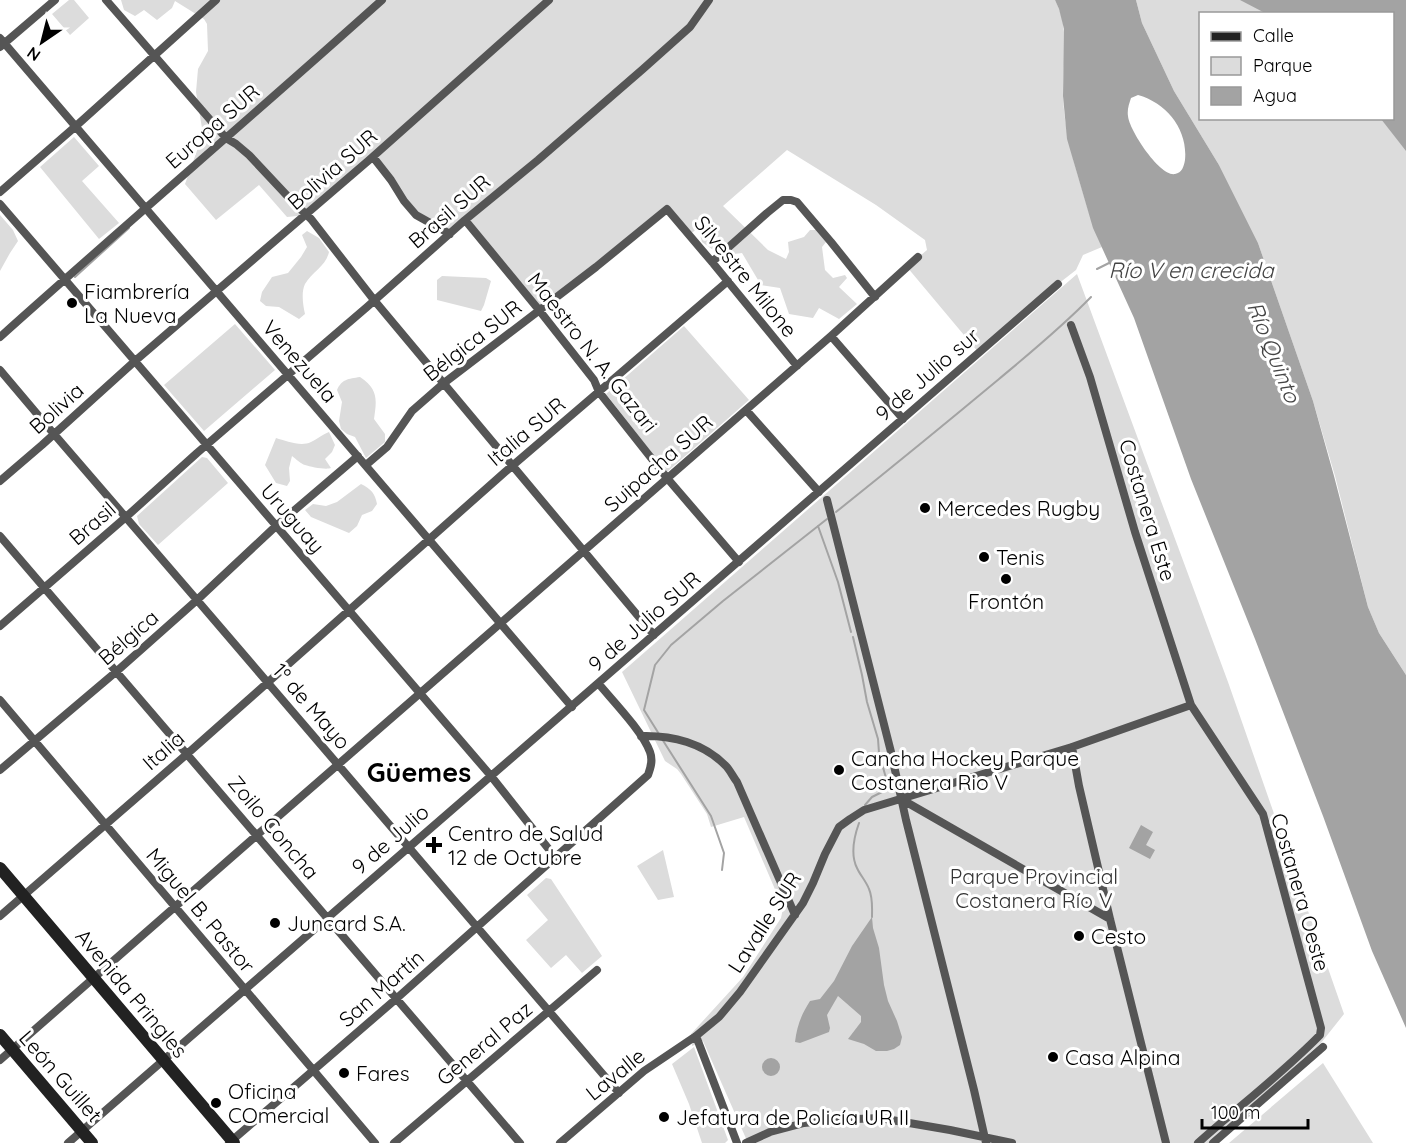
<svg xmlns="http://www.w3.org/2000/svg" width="1406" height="1143" font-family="Quicksand,sans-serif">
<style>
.green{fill:#dcdcdc;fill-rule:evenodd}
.water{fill:#a3a3a3;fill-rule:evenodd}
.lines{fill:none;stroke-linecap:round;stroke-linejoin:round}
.stream{stroke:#a3a3a3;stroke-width:2}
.street{stroke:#555;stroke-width:8}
.secondary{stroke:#222;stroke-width:12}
.poi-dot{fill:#000;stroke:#fff;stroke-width:2}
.labels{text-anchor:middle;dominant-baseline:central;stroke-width:6;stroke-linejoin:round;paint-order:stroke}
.street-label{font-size:21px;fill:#000;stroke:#fff}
.poi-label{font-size:21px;fill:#000;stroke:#fff;text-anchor:start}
.park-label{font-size:21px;fill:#333;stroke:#fff}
.water-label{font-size:22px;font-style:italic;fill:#444;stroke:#fff}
.district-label{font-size:27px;font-weight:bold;fill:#000;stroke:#fff}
</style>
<rect width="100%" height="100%" fill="#fff"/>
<path class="green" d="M69,0H74L89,18L70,35L52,14Z
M121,0H1055C1071,29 1062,64 1063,95C1064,127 1072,156 1081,186C1087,207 1093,227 1102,247L1083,255L1076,270L1058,284L979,353L907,267L927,250L925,240L876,205L787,150L723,206L768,250L786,259L789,252L788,242L804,237L810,230H818L826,242L822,247L825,270L833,278L845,275L847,278L839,287L857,304L839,319L819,308L813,318L789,314L780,288L761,285L742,253L726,255L716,252L702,242L698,228L689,235L667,209L539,310L465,220L450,234L416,215L373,158L307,215L287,217L259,185L216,220L185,184L203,134L196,92L198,69L208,51L207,24L204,19L175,1L172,8L157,20L144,10L135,16L124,10Z
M1136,0H1406V675L1379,633L1368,607L1335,476L1313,401L1258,243L1219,165L1174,91L1142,23ZM1200,14H1392V118H1200Z
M74,137L99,166L82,181L119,223L99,239L40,167Z
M0,215L13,230L18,241L10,253L0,271Z
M307,231L319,238L329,252C326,266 312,272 305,284C301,292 303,305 305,314L299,319L279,307L266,306L260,301L262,292L272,277L288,273L301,257L307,247L302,235Z
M1077,274L1228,682L1344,1014L1321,1043L1209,1143H748L703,1041L692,1046L691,1034L743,977L781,918L783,908L744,817L711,827L707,814L681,774L677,769L665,761L622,672Z
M442,276L486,278L491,281L484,305L481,311L437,300V280Z
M235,324L275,370L204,431L164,385Z
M684,326L749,400L667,472L606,394Z
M360,377C378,389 377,399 374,419L385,434V442L366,458L355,437L347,434L341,429L339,421L342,402L337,390C342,379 348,379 360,377Z
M329,432L335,445L332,452L325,459L331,468C326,470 311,467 305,465C301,464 296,459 292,456L289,468L290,481L287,486L276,483L265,465L276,438C286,441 301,447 311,442C318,439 321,435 329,432Z
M202,457L207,458L228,483L158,545L139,524L137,516Z
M361,484C371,489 375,493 377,504L372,511L362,515L357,526L349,533L311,517L305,510L313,504L326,506L337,502Z
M663,850L674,897L658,900L637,866Z
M546,878L551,879L602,956L582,973L566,955L551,968L526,940L548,920L527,895Z
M694,1047L728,1140L725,1143H702L689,1104L672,1064Z
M1323,1063L1373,1143H1229Z"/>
<path class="water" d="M1055,0H1136L1142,23L1174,91L1219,165L1258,243L1313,401L1334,476L1368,607L1379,633L1406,675V1028L1372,951L1323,816L1255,639L1191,479L1134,318L1093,228L1067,139L1063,96L1064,29L1059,9ZM1138,95C1167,103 1188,130 1185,160C1184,166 1182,173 1175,174C1160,177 1129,130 1128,116C1127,110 1129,104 1131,98Z
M1240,0H1406V151L1381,119L1392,118V14L1265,13Z
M1141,825L1153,832L1146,845L1155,850L1150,859L1129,848Z
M872,917L873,928L879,948L884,985L888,1001L897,1021L902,1037L900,1045L894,1049L887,1051H876L864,1044L848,1039L861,1022V1016L838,996L827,1015L830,1028L829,1032L800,1043L795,1042C797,1026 801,1015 810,1001L820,999L834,981L852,946Z
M762 1067a9 9 0 1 1 18 0a9 9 0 1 1-18 0Z"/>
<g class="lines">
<path class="stream" d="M1097,269L1111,262
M75,277L129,228
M836,512C891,468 945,424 999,379C1030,353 1062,327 1091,297
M818,526L838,582L851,632
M853,637L862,675L867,702L878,739L879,753L886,778L884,791L872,797L865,805
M659,734L644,710L655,665L671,645L723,601L827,519
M662,739L711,816L724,853L722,870
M859,823C854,837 850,854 857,868C860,875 866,881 869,889C873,898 872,907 872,917"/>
<path class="street" d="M106,0L226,138L236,144L249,155L294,203L311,219L374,300L654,635
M0,38L572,707
M0,47L55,0
M373,157L391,180L404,201L416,215L450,234
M0,192L76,126L216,0
M0,204L491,776L555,857
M465,220L539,310L594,380L599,392L667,478L739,562
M712,262L767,213L783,200H791L797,202L831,242L875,297
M1071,325L1090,377L1135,532L1191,705L1263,814L1321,1028L1320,1035C1282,1074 1238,1107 1198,1143
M831,336L903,419
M0,337C126,224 256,113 382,0
M0,370L54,434L197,600L619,1093
M746,410L819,492
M366,465L387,447L412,411L444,383L596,267L667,209L712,262L797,366
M0,481L42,445L135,361L368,161L549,0
M827,500L891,752L906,820L974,1090L986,1143
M0,536L520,1143
M0,626L126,517L197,453L367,307L465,220L538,160L643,69L690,27L709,0
M0,700L375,1143
M641,736C672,735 704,743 726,766C730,770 733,777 737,782L795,915
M1072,747L1079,786L1110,919L1166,1143
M0,770L117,671L197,600L276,526L358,456
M901,799L1110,919
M0,916L187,754L505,472L728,281
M696,1036L737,1143
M0,1060L257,835L831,336L918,257
M68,1143L1058,284
M229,1143L396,999L648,775C651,767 653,760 650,752C643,732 613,701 598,683
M394,1143L597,970
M560,1143L644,1071L696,1036L719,1017L740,992L803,903L813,883L825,854L839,827L850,819L864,810L1072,747L1191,705
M746,1143L770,1132L804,1123L832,1120L880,1118L950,1130L1012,1143
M1213,1143L1323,1047"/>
<path class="secondary" d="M0,868L234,1143
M0,1035L92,1143"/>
</g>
<g class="poi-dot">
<circle cx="72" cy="303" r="6"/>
<circle cx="925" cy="508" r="6"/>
<circle cx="984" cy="557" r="6"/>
<circle cx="1006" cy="579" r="6"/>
<circle cx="839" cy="770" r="6"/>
<path d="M431 836h6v6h6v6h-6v6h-6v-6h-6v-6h6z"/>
<circle cx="275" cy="923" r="6"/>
<circle cx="1079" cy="936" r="6"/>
<circle cx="1053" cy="1057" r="6"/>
<circle cx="344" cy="1073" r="6"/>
<circle cx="216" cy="1103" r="6"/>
<circle cx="664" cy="1117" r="6"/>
</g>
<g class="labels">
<g class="street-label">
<text transform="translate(212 126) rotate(-41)">Europa SUR</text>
<text transform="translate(332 169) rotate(-41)">Bolivia SUR</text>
<text transform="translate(449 211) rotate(-41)">Brasil SUR</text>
<text transform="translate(746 276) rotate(51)">Silvestre Milone</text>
<text transform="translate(472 340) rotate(-38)">Bélgica SUR</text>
<text transform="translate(593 352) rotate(52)">Maestro N. A. Gazari</text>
<text transform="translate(300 361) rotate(49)">Venezuela</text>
<text transform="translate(927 374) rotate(-41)">9 de Julio sur</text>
<text transform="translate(56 408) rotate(-42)">Bolivia</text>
<text transform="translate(526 431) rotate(-40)">Italia SUR</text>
<text transform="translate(658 463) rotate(-41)">Suipacha SUR</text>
<text transform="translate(1148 510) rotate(73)">Costanera Este</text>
<text transform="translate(293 518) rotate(49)">Uruguay</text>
<text transform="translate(92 523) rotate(-41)">Brasil</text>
<text transform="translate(644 621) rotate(-41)">9 de Julio SUR</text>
<text transform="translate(128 637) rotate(-41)">Bélgica</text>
<text transform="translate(312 706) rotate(49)">1º de Mayo</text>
<text transform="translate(163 750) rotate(-41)">Italia</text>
<text transform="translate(274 827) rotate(50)">Zoilo Concha</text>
<text transform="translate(390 839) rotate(-41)">9 de Julio</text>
<text transform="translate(1301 892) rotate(74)">Costanera Oeste</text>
<text transform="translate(201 910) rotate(50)">Miguel B. Pastor</text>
<text transform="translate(764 922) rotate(-57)">Lavalle SUR</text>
<text transform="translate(381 988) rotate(-41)">San Martín</text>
<text transform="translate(132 993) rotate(50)">Avenida Pringles</text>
<text transform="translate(484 1043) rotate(-40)">General Paz</text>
<text transform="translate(615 1074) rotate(-39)">Lavalle</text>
<text transform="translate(61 1076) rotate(49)">León Guillet</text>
</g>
<g class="poi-label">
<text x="84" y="291">Fiambrería<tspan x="84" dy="24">La Nueva</tspan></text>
<text x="937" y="508">Mercedes Rugby</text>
<text x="996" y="557">Tenis</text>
<text x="1006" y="601" text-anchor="middle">Frontón</text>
<text x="851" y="758">Cancha Hockey Parque<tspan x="851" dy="24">Costanera Rio V</tspan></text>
<text x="448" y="833">Centro de Salud<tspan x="448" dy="24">12 de Octubre</tspan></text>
<text x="287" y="923">Juncard S.A.</text>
<text x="1091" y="936">Cesto</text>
<text x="1065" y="1057">Casa Alpina</text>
<text x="356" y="1073">Fares</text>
<text x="228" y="1091">Oficina<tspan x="228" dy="24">COmercial</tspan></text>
<text x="676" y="1117">Jefatura de Policía UR II</text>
</g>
<g class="park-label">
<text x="1034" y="876">Parque Provincial<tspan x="1034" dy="24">Costanera Río V</tspan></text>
</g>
<g class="water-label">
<text x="1191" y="270">Río V en crecida</text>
<text transform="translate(1274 352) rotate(68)">Río Quinto</text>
</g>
<g class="district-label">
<text x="419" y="772">Güemes</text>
</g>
</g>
<rect x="1199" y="12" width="195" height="108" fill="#ffffff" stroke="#999999" stroke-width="1.5"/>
<rect x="1211" y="32" width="30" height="9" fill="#222222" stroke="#999999" stroke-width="1.5"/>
<text x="1253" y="42" font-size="18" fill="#000000">Calle</text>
<rect x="1211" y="57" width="30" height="18" fill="#dcdcdc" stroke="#999999" stroke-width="1.5"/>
<text x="1253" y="72" font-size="18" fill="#000000">Parque</text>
<rect x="1211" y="87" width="30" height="18" fill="#a3a3a3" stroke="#999999" stroke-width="1.5"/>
<text x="1253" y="102" font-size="18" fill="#000000">Agua</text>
<g transform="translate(42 42) rotate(215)" stroke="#ffffff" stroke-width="4.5" paint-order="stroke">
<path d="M0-4.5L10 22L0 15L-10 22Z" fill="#000000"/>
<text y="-9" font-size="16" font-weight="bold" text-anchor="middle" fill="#000000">N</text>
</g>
<path d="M1202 1119v9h106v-9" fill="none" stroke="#000000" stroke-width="3"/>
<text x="1211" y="1119" font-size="18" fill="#000000" stroke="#ffffff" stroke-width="4.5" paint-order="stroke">100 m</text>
</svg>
